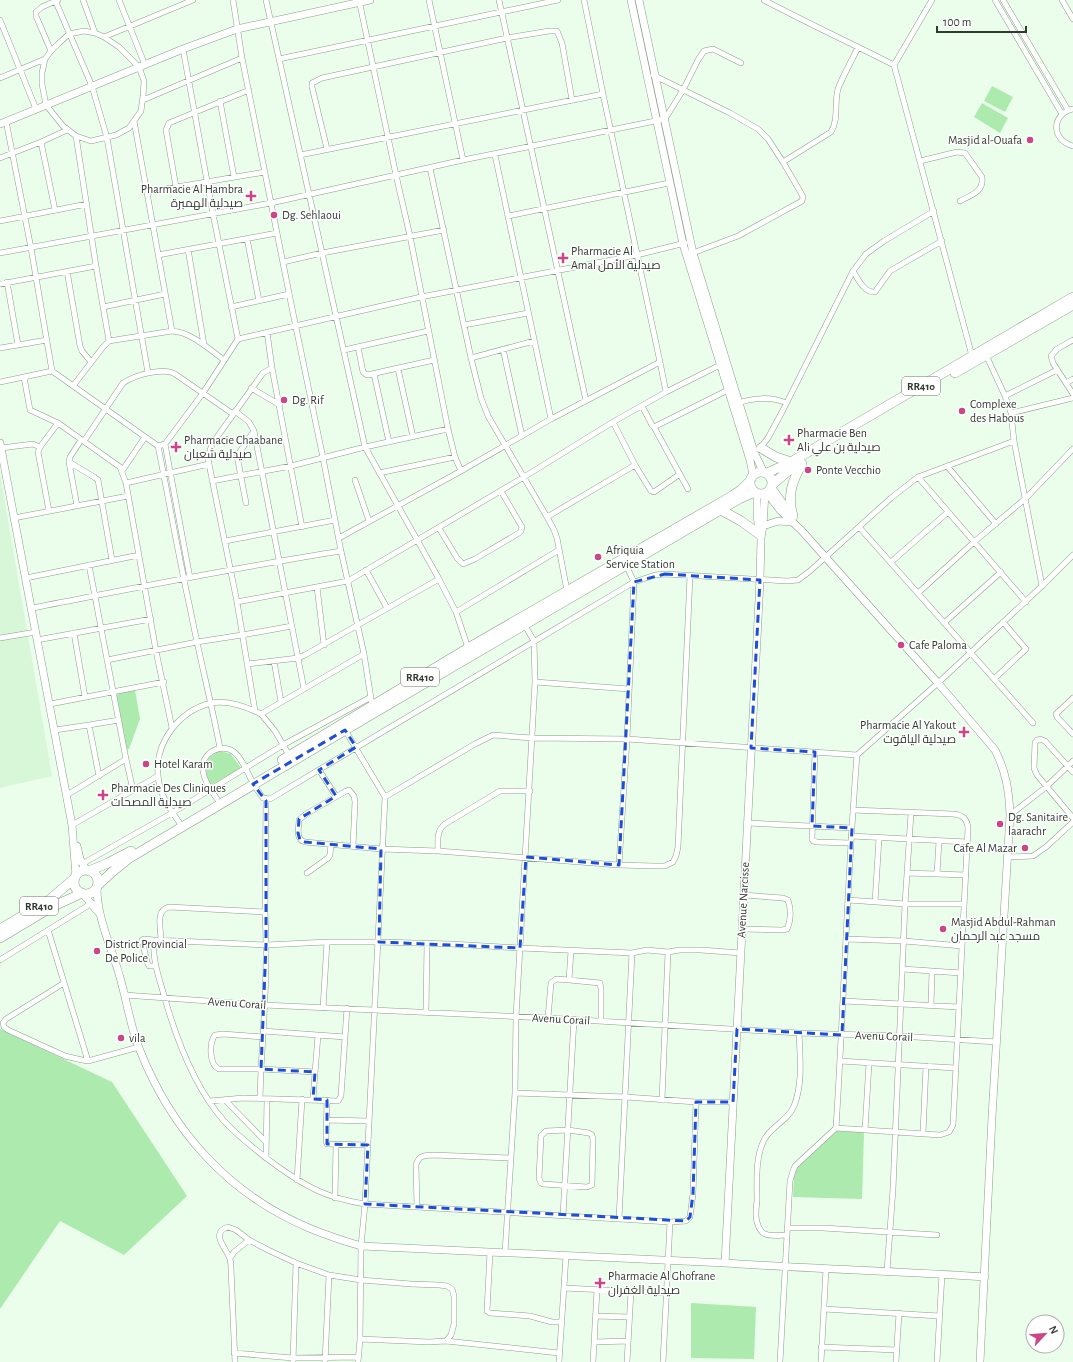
<svg xmlns="http://www.w3.org/2000/svg" width="1073" height="1362" font-family="'Alegreya Sans',Cairo,sans-serif">
<style>
.built{fill:#d8f6d8}
.green{fill:#adeaae}
.lines{fill:none;stroke-linecap:round;stroke-linejoin:round}
.street-casing{stroke:#899f89;stroke-width:6}
.secondary-casing{stroke:#899f89;stroke-width:8}
.highway-casing{stroke:#899f89;stroke-width:10}
.street{stroke:#fff;stroke-width:5}
.secondary{stroke:#fff;stroke-width:7}
.highway{stroke:#fff;stroke-width:9}
.marked{fill:none;stroke:#1d4ed8;stroke-width:3;stroke-dasharray:8 5;stroke-linejoin:round}
.poi-dot{fill:#cc4585;stroke:#fff;stroke-width:1.5}
.labels{text-anchor:middle;dominant-baseline:central;stroke-width:3;stroke-linejoin:round;paint-order:stroke}
.shield{fill:#fff;stroke:#6f756f;stroke-width:1}
.shield-label{font-size:11px;font-weight:bold;fill:#313a31}
.poi-label{font-size:12px;fill:#313a31;stroke:#fff;text-anchor:start}
.street-label{font-size:12px;fill:#313a31;stroke:#fff}
</style>
<rect width="100%" height="100%" fill="#ebfeeb"/>
<path class="built" d="M0,473L52,776L0,788Z"/>
<path class="green" d="M992,86L1013,97L1005,112L984,101Z
M982,103L1008,118L1000,133L974,117Z
M135,690L140,719L129,749L126,750L115,693Z
M220,751L231,754L241,768L211,785C203,770 203,758 220,751Z
M0,1029L112,1082L187,1196L124,1255L60,1221L0,1309Z
M837,1131L864,1132L862,1199L793,1197L794,1174L797,1168Z
M691,1303L756,1307L754,1359L691,1358Z"/>
<g class="lines">
<g class="street-casing">
<path id="street" d="M55,0L92,86L107,138L148,373
M83,0L95,33
M119,0L145,65
M233,0L242,58L293,313L323,458L341,551L364,654L372,705
M266,0L365,447L439,579L456,612L468,648
M359,0L396,175L410,236L448,429L455,457L461,471
M429,0L463,160
M499,0L586,401
M764,0C807,23 851,43 894,65
M932,0L894,65L972,356
M995,0L1062,114
M1003,0L1068,110
M1062,0L1073,19
M0,20L36,109
M84,31L95,33L104,37L119,47L139,67L144,81L143,96L141,111L129,128L116,135L91,141L76,136L63,126L46,105L42,84V73L45,59L51,51L58,44L69,34Z
M104,37L193,0
M51,51L36,16V12L42,7L58,0
M279,59L558,0
M653,75L730,113L758,129L768,139L783,162L831,132C839,119 834,103 838,89C843,75 852,61 858,47
M0,78L45,59
M143,100L242,58
M220,101L234,177
M1073,109C1051,114 1051,140 1073,146
M6,121L31,248L52,371
M134,121L172,331
M76,136L96,266
M41,142L55,210
M327,149L312,87V83L322,78L507,38L549,31H557L562,43L572,100
M300,155L603,94
M495,155L551,419
M0,158L41,142L67,130
M920,161L957,152L965,153L982,177C984,192 971,195 960,201
M430,168L471,358L481,398L488,416L547,517L635,465L613,422
M176,187L166,130L169,123L249,90
M147,192L265,172
M508,216L669,183
M0,221L87,204
M247,238L259,301
M188,249L204,345
M0,253L271,203L463,160L665,119L683,90L698,60L704,51L713,49L741,63
M690,254L738,236L802,201L803,197L801,193L783,162
M158,255L277,233
M283,262L322,253L444,230
M67,271L80,346L82,351L91,362
M853,271C858,279 864,293 875,292L890,271L942,241
M0,284L96,266L109,341
M103,307L165,294
M231,307L289,294
M464,325L528,313
M238,339L421,297L637,255L685,243
M1073,340L1057,349L1051,356L1053,363L1073,394
M18,345L47,340
M358,347L363,372L367,375L434,360
M0,348L18,345L7,282
M503,349L522,436
M344,350L428,331
M986,355L1005,396L1011,413L1073,398
M471,358L534,341
M660,362L666,392
M272,368L302,527
M398,369L413,437
M374,374L389,442
M24,377L30,410L58,423L120,467L126,483L209,464
M0,382L52,371L158,446C169,500 178,554 190,608C199,655 211,701 220,748
M1066,383L1073,379
M73,386L103,347L109,341L115,340L172,331C191,332 209,349 224,360
M251,388L280,405
M1005,396L1057,370
M736,404C751,398 771,396 786,403
M642,406L652,425L654,427L728,390
M235,411L249,422L254,431L304,689
M1011,413L1014,441L1042,586
M654,427L688,489
M84,441L123,383C135,375 163,367 175,374L233,414
M165,444L190,578
M158,446L165,444L203,393L238,339L213,214L183,49
M1,448L33,444L40,447
M759,449L768,438L782,412L853,271L866,254L884,241L934,211
M69,462L94,477L98,480L112,560
M635,465L651,491L654,492L680,474
M947,466L996,524
M122,471L145,437
M379,473L455,457
M918,477L1026,602
M355,480L369,521
M212,481L291,466L365,447L448,429
M126,483L156,651L172,728
M246,503L237,456L254,431
M77,506L69,462L70,457L81,440
M49,511L38,452L40,447L58,423
M547,517L554,530L557,538L567,591
M14,518L128,496
M859,527L1033,723
M439,528L457,558L463,564L475,559L519,533L521,531L522,527L501,491
M339,538L461,471L551,419L660,362L603,94L584,0
M225,541L335,520
M891,562L948,512
M89,565L126,759L133,790
M366,570L387,608
M26,578L139,555
M317,587L324,645
M918,593L974,542L1026,498L1073,449
M237,602L348,581L524,477L613,422L666,392L722,364
M32,608C135,588 238,567 341,551
M456,612L559,550
M944,623L1001,572
M74,633L85,697
M0,638L36,632
M37,640L151,619
M107,660L197,642L242,635L292,626
M274,661L281,702
M247,664L298,658L305,655L439,579
M994,679L1026,649L1003,622
M535,682L629,689
M1073,698L1056,714L1057,717L1073,734
M50,704L164,682
M255,711L237,602L209,464L208,457L212,444L263,373L272,368L267,332
M89,725L119,720
M55,730L89,725L99,776
M345,730L385,797L365,1204L361,1246L360,1339L358,1362
M815,752L812,839L813,841L817,842L851,843
M289,755L275,731L261,714L364,654
M319,770L336,796
M1073,772L1045,741L1040,739L1037,740L1035,743L1034,768L1037,775L1073,818
M253,784L263,798L270,799L634,582L655,575L665,574L787,581L798,580L810,571L891,498L918,477L1014,441
M67,795L126,759
M385,797L475,744L493,735L532,738L627,739L857,755
M217,799C211,791 204,781 203,771C200,754 220,742 234,752C242,758 246,770 251,779
M1010,815L1046,787L1073,761
M179,822C169,808 159,793 158,775C155,742 179,711 211,703C227,700 247,707 261,714
M747,823L852,828
M72,825L158,776
M851,836L967,842
M353,846L355,802L354,796L349,790L346,791L306,814L299,820C299,828 295,839 305,842L381,849L438,851L619,865L654,866H665L673,862L676,856L678,847L690,576
M438,851C438,841 436,831 445,824L500,791H530
M1008,857L1033,856L1046,847L1073,822
M82,864L172,813L283,745L371,697
M619,865L627,739L634,582L626,565
M307,873L328,858L330,855L331,844
M907,873L966,875
M937,874L939,841
M848,900L905,904H964
M875,902L879,838
M742,929L782,930L787,929C791,920 791,909 788,900L783,898L743,895
M48,930L88,1061
M846,939L904,941L962,946
M154,940L144,939L142,940L147,962L149,966H156
M161,940C161,929 155,910 169,907L265,912L266,799
M0,960L92,903
M903,969L961,973
M569,980L600,983L601,989V1021
M64,983L6,1019L3,1023L4,1027L8,1030L65,1056L82,1060L88,1061L139,1047
M125,995L264,1005L548,1018L799,1033L899,1036L997,1042
M844,1001L959,1007
M931,1005L932,971
M323,1008L327,942
M426,1012L427,943
M548,1018L551,983L556,979L569,980L571,951
M263,1031L345,1037
M263,1037L223,1034L215,1035C209,1043 209,1065 219,1069H261C264,1017 268,964 265,912
M840,1061L955,1068
M515,1093L626,1097L696,1102H733
M260,1098L261,1069L315,1072
M313,1099L318,1035
M225,1100L266,1142
M327,1100L326,1141L327,1144L368,1145
M662,1100L668,952
M210,1101L243,1098L338,1101L341,1096L347,1008
M327,1120L369,1121
M836,1128C844,1003 847,879 857,755L938,683L1042,586L1073,555
M568,1130L589,1133L592,1135L593,1140L592,1185L587,1187L543,1184L541,1183L539,1178L541,1136L546,1131Z
M865,1130L869,1063
M923,1133L926,1066
M266,1158L267,1099
M297,1180L302,1099
M335,1198L336,1145
M417,1207L416,1165C419,1155 423,1156 433,1155L511,1158
M563,1215L574,1019
M619,1219L632,953
M670,1222L686,1221L690,1217L693,1194L696,1102
M787,1228H823L937,1235
M787,1235C780,1235 769,1237 763,1233C760,1230 758,1226 757,1222C755,1216 756,1208 757,1201C757,1181 755,1158 764,1140C771,1126 788,1121 794,1106C803,1084 800,1056 799,1033
M490,1252L487,1311L490,1313L530,1316L552,1322H561
M505,1253L515,1093L516,1017L535,682L534,641L524,624
M230,1258L234,1252L249,1240
M887,1271L893,1189L905,904L911,813
M564,1288L667,1293
M824,1309L939,1316
M596,1316L629,1317
M446,1341L559,1353
M594,1342L628,1341
M821,1347L897,1350
M234,1353L293,1358L358,1357
M235,1362L231,1268C231,1265 231,1262 230,1259C227,1249 209,1233 228,1227L236,1230L249,1240L268,1250L296,1263L329,1275L361,1280L411,1284L439,1285L447,1286L452,1289L454,1296V1324L451,1335L446,1341L429,1342L360,1339
M293,1362L296,1263
M325,1362L329,1275
M559,1362L566,1256
M593,1362L597,1290
M627,1362L631,1291
M663,1362L670,1222L365,1204C327,1198 308,1188 277,1166C258,1152 240,1138 224,1121C195,1088 177,1041 165,999C160,980 152,961 154,940L266,945L327,942H379L451,944L520,948L632,953L647,950L668,952L680,950H701L741,953
M780,1362L790,1181L793,1171L795,1166L836,1128L940,1135L949,1132L953,1125L968,828C967,819 963,815 953,814L853,810
M821,1362L826,1269
M896,1362L899,1313
M937,1362L942,1274"/>
</g>
<g class="secondary-casing">
<path id="secondary" d="M631,0L683,244L750,460L753,475
M639,0L693,253L754,452L763,471
M0,124L183,49L237,29L370,0
M0,443L72,825L76,876
M772,488L791,514
M757,493V514L759,532
M767,493L780,510L802,531L938,683L995,750C1006,772 1009,790 1010,815L992,1117L980,1362
M763,526L778,521L792,522
M77,846L80,859L86,870
M97,888C97,920 113,950 121,981C127,1003 131,1028 139,1048C171,1130 228,1194 309,1228C326,1235 344,1241 361,1246L725,1263C811,1269 898,1271 985,1277
M83,894L98,912
M725,1263L760,580L761,538L763,526L765,493"/>
</g>
<g class="highway-casing">
<path id="highway" d="M955,373L1073,305
M761,448L776,457L791,462
M750 483a11 11 0 1 1 22 0a11 11 0 1 1-22 0Z
M767,473L791,462L1073,297
M773,484L788,471L799,465
M721,510L741,521L759,534
M793,516C787,496 792,481 802,464
M282,760L468,648L732,496L741,490L750,481
M74 882a12 12 0 1 1 24 0a12 12 0 1 1-24 0Z
M89,871L108,863L131,851
M97,886L112,872L128,859C331,738 535,618 739,499L755,492
M0,929L49,900L75,878
M0,938L52,907L82,893"/>
</g>
<use href="#street" class="street"/>
<use href="#secondary" class="secondary"/>
<use href="#highway" class="highway"/>
</g>
<path class="marked" d="M665,574L760,580L751,748L815,752L812,826L852,828L842,1035L737,1029L733,1102H696L693,1194L690,1217L686,1221L365,1204L368,1145L327,1144V1100L313,1099L315,1072L261,1069L266,945V801L253,784L345,730L356,747L319,770L336,796L299,819L298,833L300,840L305,842L381,849L379,942L520,948L526,857L619,865L634,582Z"/>
<g class="poi-dot">
<circle cx="1030" cy="140" r="4"/>
<path d="M249 190h4v4h4v4h-4v4h-4v-4h-4v-4h4z"/>
<circle cx="274" cy="215" r="4"/>
<path d="M561 252h4v4h4v4h-4v4h-4v-4h-4v-4h4z"/>
<circle cx="284" cy="400" r="4"/>
<circle cx="962" cy="411" r="4"/>
<path d="M787 434h4v4h4v4h-4v4h-4v-4h-4v-4h4z"/>
<path d="M174 441h4v4h4v4h-4v4h-4v-4h-4v-4h4z"/>
<circle cx="808" cy="470" r="4"/>
<circle cx="598" cy="557" r="4"/>
<circle cx="901" cy="645" r="4"/>
<path d="M962 726h4v4h4v4h-4v4h-4v-4h-4v-4h4z"/>
<circle cx="146" cy="764" r="4"/>
<path d="M101 789h4v4h4v4h-4v4h-4v-4h-4v-4h4z"/>
<circle cx="1000" cy="824" r="4"/>
<circle cx="1025" cy="848" r="4"/>
<circle cx="943" cy="929" r="4"/>
<circle cx="97" cy="951" r="4"/>
<circle cx="121" cy="1038" r="4"/>
<path d="M598 1277h4v4h4v4h-4v4h-4v-4h-4v-4h4z"/>
</g>
<g class="labels">
<g class="shield">
<rect x="902" y="377" width="38" height="18" rx="3"/>
<rect x="401" y="668" width="38" height="18" rx="3"/>
<rect x="20" y="897" width="38" height="18" rx="3"/>
</g>
<g class="shield-label">
<text x="921" y="386">RR410</text>
<text x="420" y="677">RR410</text>
<text x="39" y="906">RR410</text>
</g>
<g class="poi-label">
<text x="1022" y="140" text-anchor="end">Masjid al-Ouafa</text>
<text x="243" y="189" text-anchor="end">Pharmacie Al Hambra<tspan x="243" dy="14">صيدلية الهمبرة</tspan></text>
<text x="282" y="215">Dg. Sehlaoui</text>
<text x="571" y="251">Pharmacie Al<tspan x="571" dy="14">Amal صيدلية الأمل</tspan></text>
<text x="292" y="400">Dg. Rif</text>
<text x="970" y="404">Complexe<tspan x="970" dy="14">des Habous</tspan></text>
<text x="797" y="433">Pharmacie Ben<tspan x="797" dy="14">Ali صيدلية بن علي</tspan></text>
<text x="184" y="440">Pharmacie Chaabane<tspan x="184" dy="14">صيدلية شعبان</tspan></text>
<text x="816" y="470">Ponte Vecchio</text>
<text x="606" y="550">Afriquia<tspan x="606" dy="14">Service Station</tspan></text>
<text x="909" y="645">Cafe Paloma</text>
<text x="956" y="725" text-anchor="end">Pharmacie Al Yakout<tspan x="956" dy="14">صيدلية الياقوت</tspan></text>
<text x="154" y="764">Hotel Karam</text>
<text x="111" y="788">Pharmacie Des Cliniques<tspan x="111" dy="14">صيدلية المصحات</tspan></text>
<text x="1008" y="817">Dg. Sanitaire<tspan x="1008" dy="14">laarachr</tspan></text>
<text x="1017" y="848" text-anchor="end">Cafe Al Mazar</text>
<text x="951" y="922">Masjid Abdul-Rahman<tspan x="951" dy="14">مسجد عبد الرحمان</tspan></text>
<text x="105" y="944">District Provincial<tspan x="105" dy="14">De Police</tspan></text>
<text x="129" y="1038">vila</text>
<text x="608" y="1276">Pharmacie Al Ghofrane<tspan x="608" dy="14">صيدلية الغفران</tspan></text>
</g>
<g class="street-label">
<text transform="translate(743 900) rotate(-87)">Avenue Narcisse</text>
<text transform="translate(237 1003) rotate(4)">Avenu Corail</text>
<text transform="translate(561 1019) rotate(3)">Avenu Corail</text>
<text transform="translate(884 1036) rotate(2)">Avenu Corail</text>
</g>
</g>
<g transform="translate(1045 1334) rotate(64)"><circle r="19" fill="#ffffff" stroke="#adb0ad"/>
<path d="M0-3L7 15L0 10L-7 15Z" fill="#cc4585"/>
<text y="-6" font-size="11" font-weight="bold" text-anchor="middle" fill="#313a31">N</text>
</g>
<path d="M937 26v6h89v-6" fill="none" stroke="#313a31" stroke-width="2"/>
<text x="943" y="26" font-size="12" fill="#313a31" stroke="#ffffff" stroke-width="3" paint-order="stroke">100 m</text>
</svg>
